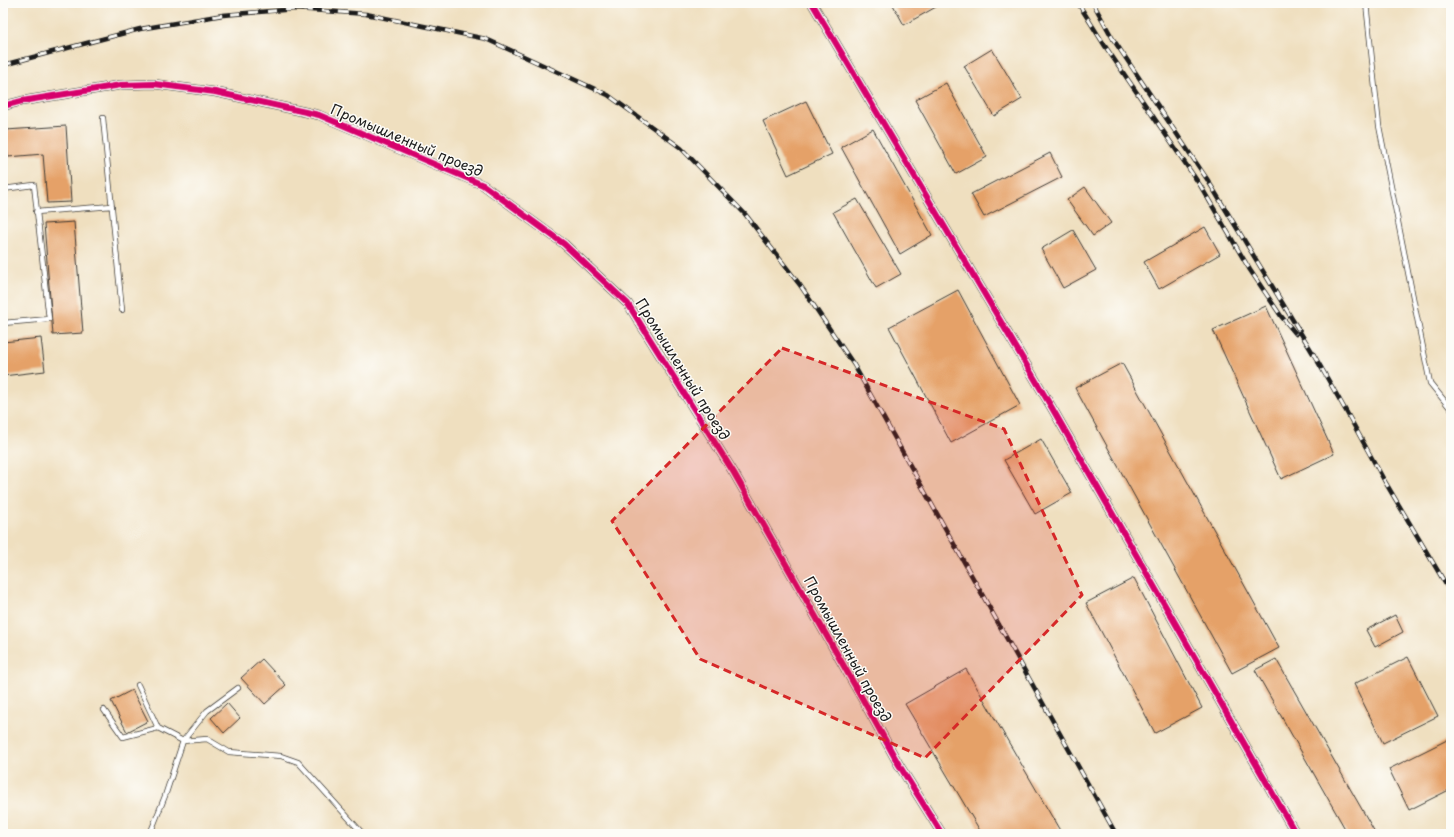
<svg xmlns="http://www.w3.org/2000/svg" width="1454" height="837" font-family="'Playpen Sans',sans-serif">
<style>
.building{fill:#e5a168}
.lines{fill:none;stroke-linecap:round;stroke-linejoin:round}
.service-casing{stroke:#3c3934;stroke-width:6}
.minor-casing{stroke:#3c3934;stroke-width:10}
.service{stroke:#fff;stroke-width:4.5}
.minor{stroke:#fff;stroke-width:9}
.rail-casing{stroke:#1c1c1c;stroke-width:4.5}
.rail{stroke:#fdfcf7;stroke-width:3;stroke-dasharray:9;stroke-linecap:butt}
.cycleway-casing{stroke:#fdfcf7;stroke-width:8}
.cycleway{stroke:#d6006c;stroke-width:6}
.marked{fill:#d62828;fill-opacity:0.2;stroke:#d62828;stroke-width:3;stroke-dasharray:8 5;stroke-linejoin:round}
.labels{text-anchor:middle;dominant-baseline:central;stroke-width:3;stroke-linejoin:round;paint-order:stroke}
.street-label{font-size:14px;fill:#1c1c1c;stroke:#fdfcf7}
</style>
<rect width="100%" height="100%" fill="#fdfcf7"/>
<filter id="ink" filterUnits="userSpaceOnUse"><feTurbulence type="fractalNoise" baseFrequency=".025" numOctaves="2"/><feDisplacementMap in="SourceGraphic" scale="8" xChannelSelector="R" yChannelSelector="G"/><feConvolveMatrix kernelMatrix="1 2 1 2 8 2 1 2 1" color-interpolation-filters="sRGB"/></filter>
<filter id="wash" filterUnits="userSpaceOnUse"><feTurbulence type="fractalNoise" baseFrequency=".012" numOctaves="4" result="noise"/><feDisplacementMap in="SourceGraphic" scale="16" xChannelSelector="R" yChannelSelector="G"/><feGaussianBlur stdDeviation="0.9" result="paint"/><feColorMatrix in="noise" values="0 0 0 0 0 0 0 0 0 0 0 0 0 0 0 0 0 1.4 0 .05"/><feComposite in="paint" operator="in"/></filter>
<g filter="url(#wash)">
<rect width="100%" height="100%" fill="#efdfbf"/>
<g id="blocks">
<path class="building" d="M892,3H943L904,25Z
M992,49L1022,99L994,116L964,66Z
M946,83L987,157L956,174L915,100Z
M806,101L832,154L788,175L763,121Z
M66,126L71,202L47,203L43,154L8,157L6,130Z
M873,129L932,235L900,254L841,147Z
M1050,153L1062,177L984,217L971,194Z
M1085,187L1111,223L1093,236L1067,200Z
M857,199L901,274L876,288L833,212Z
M74,222L83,333L53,335L44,224Z
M1205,227L1220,254L1159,289L1144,262Z
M1073,230L1096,270L1063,288L1041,249Z
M958,290L1020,405L951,443L889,327Z
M1266,306L1334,454L1281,479L1213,330Z
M41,338L45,371L3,376V342Z
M1122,363L1279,648L1232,673L1075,388Z
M1041,439L1072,493L1035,514L1004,460Z
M1134,578L1202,708L1155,733L1086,603Z
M1395,615L1403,632L1375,647L1366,630Z
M1408,657L1438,716L1383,743L1354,684Z
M262,659L286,685L265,704L241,678Z
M1276,659L1376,834H1348L1255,670Z
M966,669L1062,834H982L905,704Z
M132,690L148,721L127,732L111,701Z
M227,703L240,718L224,733L211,718Z
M1451,738V789L1409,810L1389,769Z"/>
</g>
</g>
<g filter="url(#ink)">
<use href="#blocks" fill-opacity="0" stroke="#3c3934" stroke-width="1"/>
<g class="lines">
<g class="service-casing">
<path id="service" d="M1366,3L1379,126L1430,383L1451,409
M103,118L122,310
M3,189L34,185L49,319L3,323
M36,212L112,206
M138,685L158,728L183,741L165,796L150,834
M104,710L123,737L158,728
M183,741L207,739L229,752L281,756L298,762L363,834
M183,741L207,711L238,688"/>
</g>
<g class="minor-casing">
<path id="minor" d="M812,3L1052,408L1296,834
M3,106L22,101L121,85L154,84L215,92L319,115L483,185L564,244L628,304L734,473L862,698L899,765L942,834"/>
</g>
<use href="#service" class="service"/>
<use href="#minor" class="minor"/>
<g class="rail-casing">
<path id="rail" d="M1078,3L1105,46L1200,185L1250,270L1281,316L1296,334
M1093,3L1113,39L1207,179L1314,355L1346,411L1384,480L1451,593
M3,65L140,29L223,15L296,9L366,14L486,39L608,95L681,148L745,214L800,285L854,365L1116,834"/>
</g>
<use href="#rail" class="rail"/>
<g class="cycleway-casing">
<path id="cycleway" d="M812,3L1052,408L1296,834
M3,106L22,101L121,85L154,84L215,92L319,115L483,185L564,244L628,304L734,473L862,698L899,765L942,834"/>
</g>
<use href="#cycleway" class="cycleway"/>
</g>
</g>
<path class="marked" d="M782,348L1004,429L1082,595L925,758L700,659L612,521Z"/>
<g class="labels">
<g class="street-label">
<text transform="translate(407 140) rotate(23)">Промышленный проезд</text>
<text transform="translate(683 369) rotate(58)">Промышленный проезд</text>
<text transform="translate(848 649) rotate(61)">Промышленный проезд</text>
</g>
</g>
<rect width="1454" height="837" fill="none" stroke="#fdfcf7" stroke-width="16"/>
</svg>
